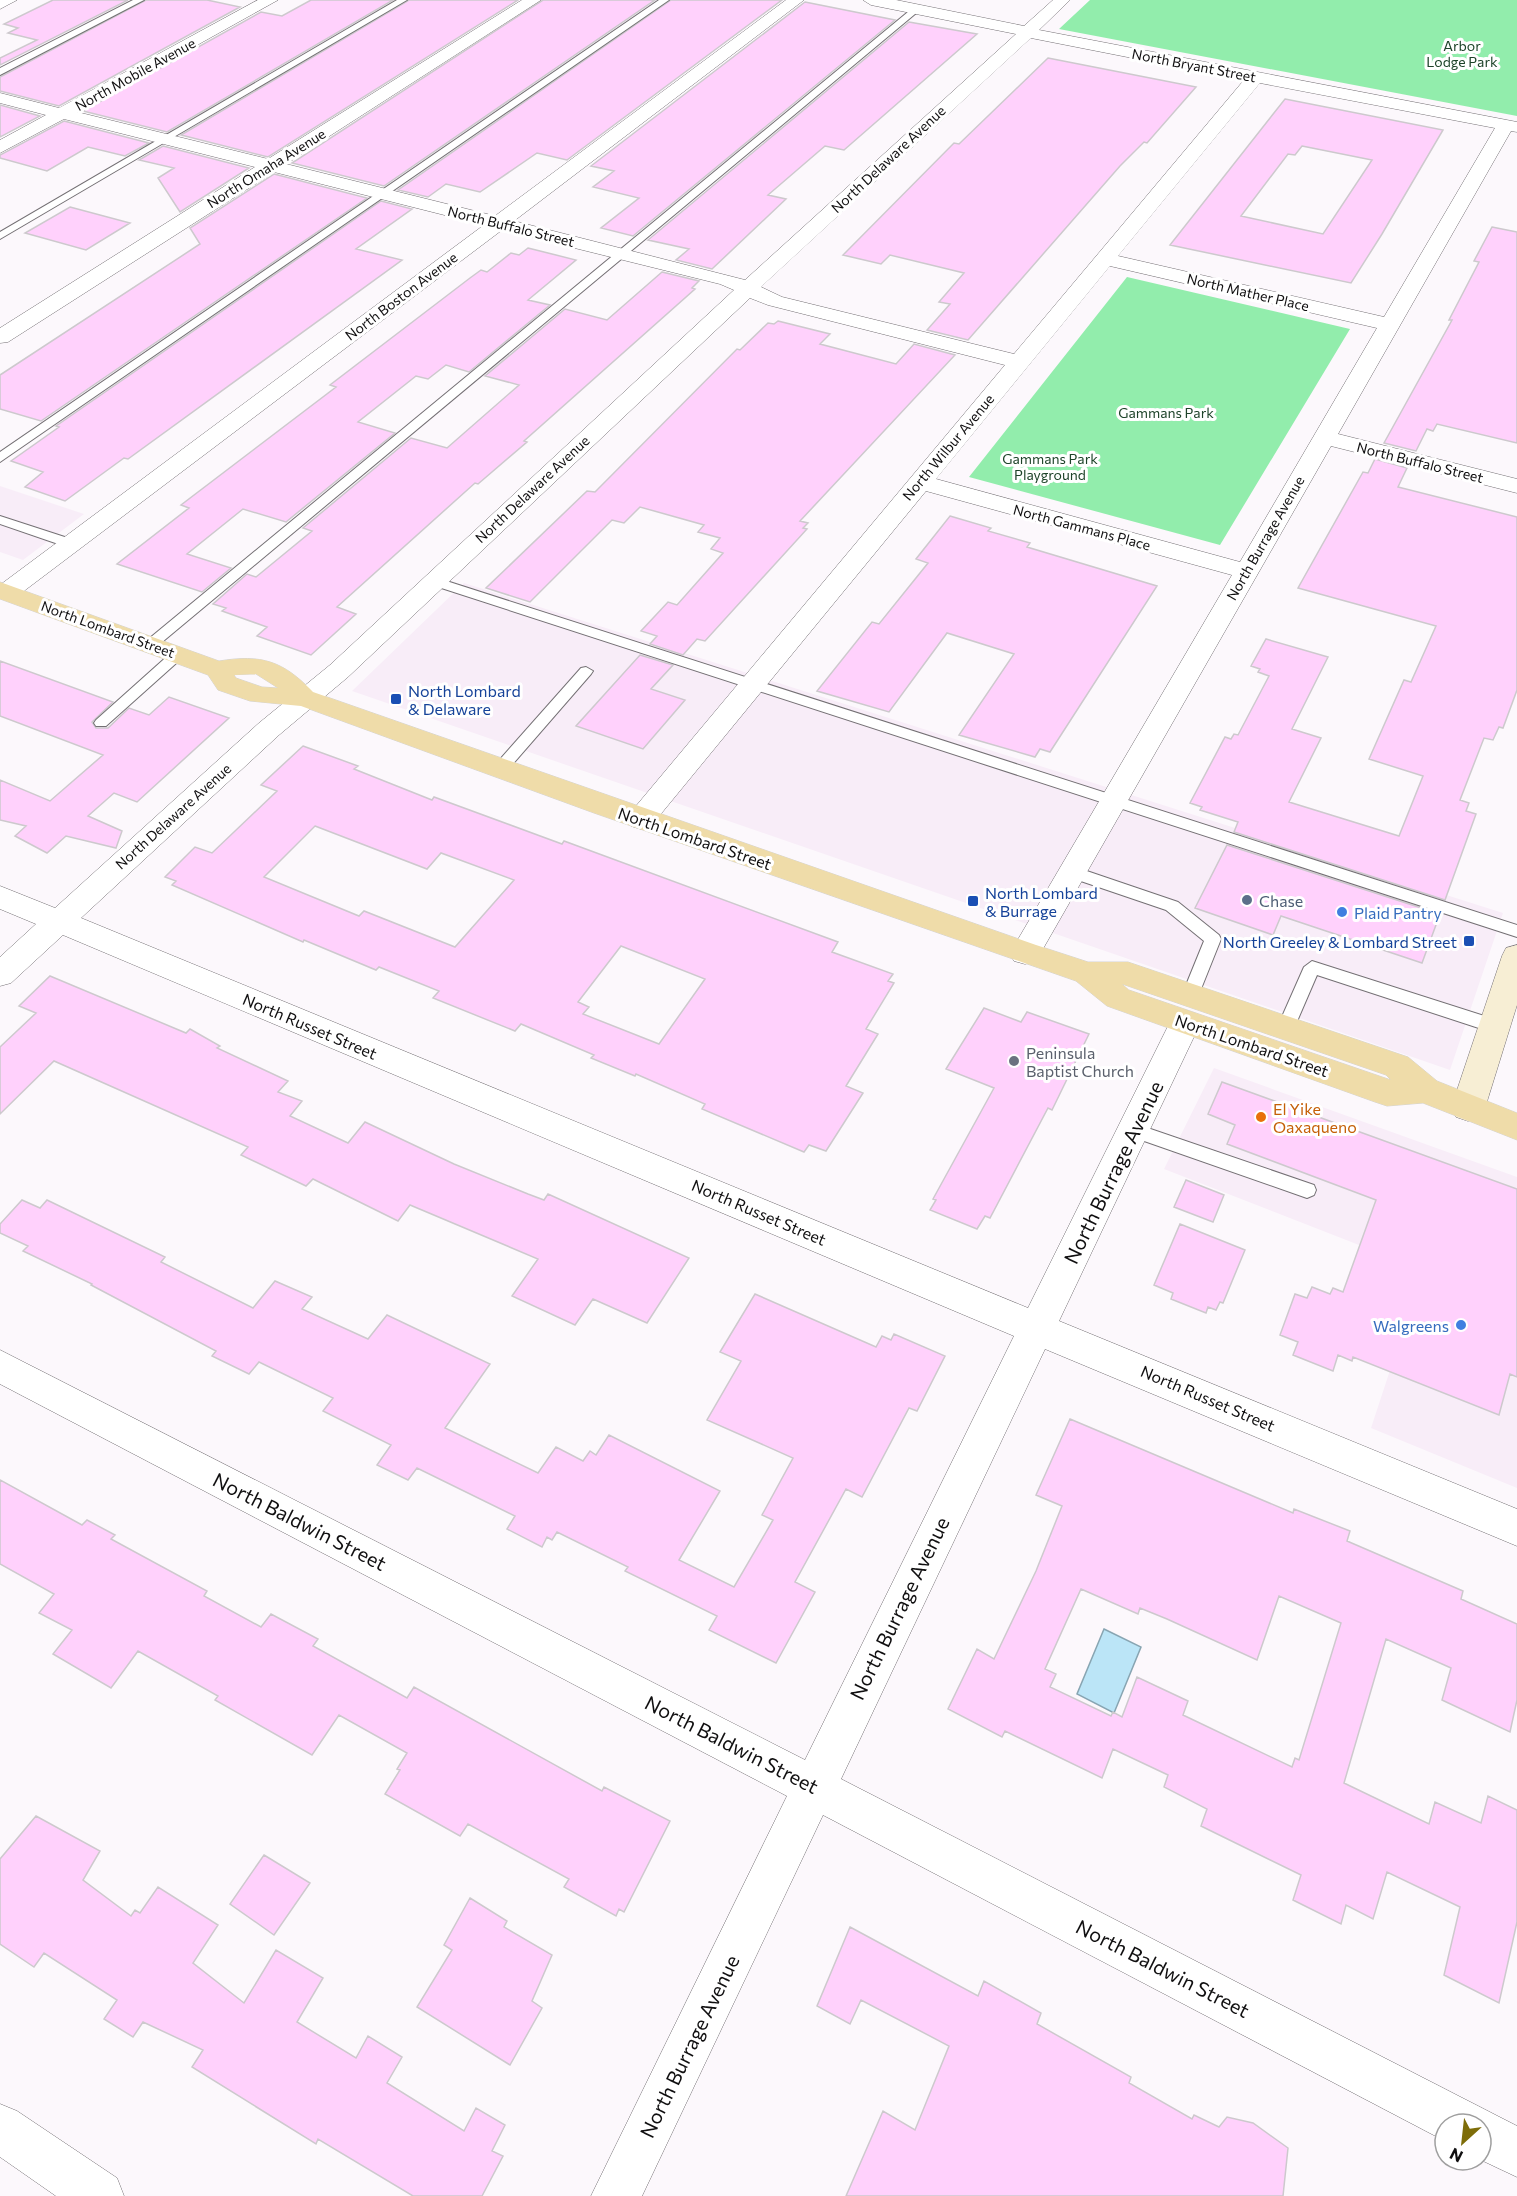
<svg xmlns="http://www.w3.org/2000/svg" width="1517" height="2196" font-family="Commissioner,sans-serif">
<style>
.built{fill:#f8edf8}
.green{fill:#92edac}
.water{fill:#bbe5f7;stroke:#88a5b2;stroke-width:1.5}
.building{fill:#ffd1fc;stroke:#cdc9cd;stroke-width:1.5;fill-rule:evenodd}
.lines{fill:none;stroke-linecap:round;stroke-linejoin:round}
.lane-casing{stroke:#747074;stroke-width:2}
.street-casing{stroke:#747074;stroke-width:1}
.secondary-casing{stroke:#747074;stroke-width:1}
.primary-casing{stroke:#d4d4d4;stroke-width:1}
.lane{fill:#fff;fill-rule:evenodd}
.street{fill:#fff;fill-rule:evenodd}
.secondary{fill:#f7eed4;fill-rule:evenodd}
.primary{fill:#efdca9;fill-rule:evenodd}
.transit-dot{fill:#1a4fb4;stroke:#fff;stroke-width:2}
.service-dot{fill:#5c6f8a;stroke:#fff;stroke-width:2}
.shop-dot{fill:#3f7fe0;stroke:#fff;stroke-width:2}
.worship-dot{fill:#6b7280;stroke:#fff;stroke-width:2}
.food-dot{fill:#e8710a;stroke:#fff;stroke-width:2}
.labels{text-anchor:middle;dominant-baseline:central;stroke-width:6;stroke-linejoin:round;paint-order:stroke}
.far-park-label{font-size:14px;fill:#1d4329;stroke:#fff}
.far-street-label{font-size:14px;fill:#100f10;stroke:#fff}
.transit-label{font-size:16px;fill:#164399;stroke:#fff;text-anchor:start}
.street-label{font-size:16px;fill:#100f10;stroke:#fff}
.service-label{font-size:16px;fill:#4e5e75;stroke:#fff;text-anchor:start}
.shop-label{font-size:16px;fill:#366cbe;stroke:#fff;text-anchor:start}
.worship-label{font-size:16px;fill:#5b616d;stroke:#fff;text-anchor:start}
.food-label{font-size:16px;fill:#c56008;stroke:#fff;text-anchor:start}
.near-street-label{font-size:20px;fill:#100f10;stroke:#fff}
</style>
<rect width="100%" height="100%" fill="#fcf8fc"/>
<path class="built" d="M0,486L84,514L23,560L0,552Z
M464,583L1503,913L1450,1070L352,691Z
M1214,1068L1517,1177V1488L1371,1428L1423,1270L1164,1169Z"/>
<path class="green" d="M1090,0H1517V116L1059,29Z
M1127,277L1350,329L1220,545L969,477Z"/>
<path class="water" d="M1104,1629L1141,1647L1114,1713L1077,1694Z"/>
<path class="building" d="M53,0H128L0,65V58L37,40L8,33L18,28L4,24Z
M146,0H207L240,7L59,106L0,91V77Z
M311,0H393L167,132L83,111L261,12L282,16Z
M409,0H518L268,157L181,135Z
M543,0H655L384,186L292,163Z
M671,0H782L567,160L537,153L480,192L446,184L428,197L398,190Z
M805,2L895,20L633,236L601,228L639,198L593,187L614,171L591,166Z
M909,22L977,34L844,150L825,146L768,195L786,199L712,269L676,260L689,249L648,240Z
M1048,58L1196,87L1147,143L1144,142L1120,166L968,340L927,330L950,304L939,302L964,273L890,255L881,264L843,255L954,143L959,144Z
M1285,99L1443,130L1382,234L1351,283L1170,245ZM1302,146L1372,160L1323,234L1241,216L1288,154L1295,155Z
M0,105L40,116L0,137Z
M64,121L149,143L125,156L88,147L47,171L0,158V155Z
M163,146L249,168L180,212L158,178L174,168L139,160Z
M274,174L367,198L41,421L0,409V375L200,244L190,228Z
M381,201L412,209L356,249L402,260L128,459L124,458L65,501L25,487L43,472L11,461L59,427L56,426Z
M70,207L130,223L86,250L25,233Z
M1492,227L1517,232V443L1437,424L1433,431L1427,429L1416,451L1384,443L1452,320H1449L1479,262L1474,261Z
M528,248L576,260L528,300L550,305L469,372L446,365L428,379L416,376L358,422L395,433L286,522L243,509L187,554L231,568L202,592L117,564L189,508L181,505L336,387L330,385L470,278L481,270L487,272L511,253L519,255Z
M662,272L699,281L692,288L695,289L524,441L527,442L478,484L475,483L337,607L356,614L311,655L257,636L267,627L222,611L226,608L213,604L247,574L256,577L312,531L303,528L411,438L447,448L519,385L485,376L565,309L607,320Z
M778,321L830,334L820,344L896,364L914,344L955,355L800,521L808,523L803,528L807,529L705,641L697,639L683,655L650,644L657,636L641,631L668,602L677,605L723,553L711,549L720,538L698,532L704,525L640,507L624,523L612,520L530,602L486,588L587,491L595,492L737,349L740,350L768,323L774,324Z
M1375,459L1407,468L1398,487L1517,517V690L1503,728L1499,727L1493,740L1484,738L1460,800L1469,803L1466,811L1476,814L1445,900L1234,832L1238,822L1200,810L1202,807L1190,803L1225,737L1231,739L1234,734L1238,735L1269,676L1258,672L1260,669L1251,666L1266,639L1328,657L1292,729L1321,738L1289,802L1399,836L1423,776L1369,759L1404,680L1411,682L1436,626L1298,588L1363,472L1368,473Z
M950,516L991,528L988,531L1030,543L1027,547L1157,586L1050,752L1040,749L1035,757L959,735L1014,654L947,633L889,712L817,691L872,622L879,624L928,563L916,559Z
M640,655L673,665L651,689L685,700L643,749L576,726Z
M0,661L113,702L92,722L96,728H108L129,708L149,715L169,697L229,718L137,802L114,793L88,816L122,831L116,848L66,836L47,853L15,836L26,826L0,820V780L50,801L103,755L0,716Z
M303,746L358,766L354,769L432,800L434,797L562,844L564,841L838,942L832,952L893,974L888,981L894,983L866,1029L878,1034L846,1086L863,1093L826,1151L809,1145L804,1152L702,1109L705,1104L636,1074L635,1076L591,1058L594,1055L521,1024L515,1031L433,998L439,991L379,967L376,970L304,940L303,942L172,885L176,881L165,877L195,847L212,853L277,791L261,785ZM315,826L427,869L441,853L514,880L455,947L364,911L359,916L264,877ZM621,946L705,979L659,1044L583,1014L589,1007L578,1002Z
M1227,845L1440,914L1422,963L1281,916L1273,935L1195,908Z
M50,976L186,1033L190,1029L220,1046L217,1048L288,1081L278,1092L302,1101L290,1116L348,1143L365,1122L454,1164L528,1194L544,1200L548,1194L689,1258L647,1323L593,1299L575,1325L512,1296L538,1259L410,1205L398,1221L313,1179L306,1186L241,1155L248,1147L54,1061L0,1114V1047L36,1013L19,1006Z
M984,1008L1021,1022L1027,1012L1089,1034L1052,1110L1048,1108L990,1218L985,1216L977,1229L930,1210L936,1200L933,1199L994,1088L946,1069Z
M1222,1082L1517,1189V1377L1510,1374L1499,1415L1353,1357L1352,1361L1338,1355L1333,1371L1293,1355L1298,1342L1280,1335L1295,1294L1307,1298L1312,1287L1330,1294L1333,1288L1343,1292L1376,1200L1227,1144L1235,1125L1208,1114Z
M1186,1180L1224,1195L1213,1222L1174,1207Z
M22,1200L40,1208L47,1200L165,1257L161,1262L253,1308L275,1281L312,1297L302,1309L368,1339L387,1315L490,1364L445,1428L538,1473L556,1447L583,1461L590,1451L596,1455L609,1435L720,1491L679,1560L734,1587L773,1520L762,1515L793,1458L707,1420L741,1361L720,1352L755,1294L876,1347L882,1336L891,1340L894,1334L945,1356L917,1411L909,1408L862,1497L846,1489L795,1582L815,1592L776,1663L709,1630L717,1616L625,1571L628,1567L557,1532L552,1540L547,1537L542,1547L507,1529L515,1516L417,1468L408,1480L377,1465L391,1445L323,1411L333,1398L259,1362L249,1374L212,1356L216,1351L91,1285L92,1284L23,1251L28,1246L0,1233V1224Z
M1180,1224L1245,1250L1223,1303L1220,1302L1216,1310L1208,1307L1206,1313L1171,1299L1173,1293L1154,1285Z
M1070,1419L1293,1513L1294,1509L1350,1531L1347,1541L1463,1591L1461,1599L1517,1624V1700L1510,1732L1442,1700L1451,1668L1386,1639L1344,1783L1429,1824L1435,1802L1481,1823L1488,1796L1517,1810V1922L1499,2003L1444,1975L1460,1907L1387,1872L1373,1919L1346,1905L1341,1924L1293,1900L1301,1875L1201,1826L1207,1809L1164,1787L1168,1775L1113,1749L1102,1778L1005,1731L1002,1737L948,1709L977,1649L994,1659L1036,1571L1062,1506L1036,1495ZM1081,1589L1138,1614L1140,1608L1167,1619L1257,1660L1279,1596L1341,1623L1299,1760L1295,1758L1292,1767L1183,1715L1188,1701L1137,1677L1122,1717L1113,1712L1111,1716L1050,1687L1056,1674L1045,1669Z
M0,1480L82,1525L87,1520L115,1535L111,1539L207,1591L204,1596L261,1627L271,1614L318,1639L313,1646L407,1698L414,1687L602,1791L604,1787L670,1821L624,1912L619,1909L616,1916L564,1887L569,1879L468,1824L460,1836L385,1794L400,1770L397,1769L407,1753L339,1715L312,1755L215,1700L218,1696L138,1651L111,1688L53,1654L72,1630L39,1613L54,1594L0,1564Z
M36,1816L100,1851L83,1880L131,1916L135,1910L140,1913L158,1887L218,1925L193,1963L244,2003L276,1950L323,1978L297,2022L356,2058L368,2036L402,2057L387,2083L464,2131L476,2108L505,2125L492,2151L503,2156L482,2196H413L318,2139L316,2144L192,2067L203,2050L143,2022L133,2037L104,2019L117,2000L44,1953L34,1967L0,1944V1859Z
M264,1855L310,1883L274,1935L230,1904Z
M470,1898L507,1921L504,1927L552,1955L532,2001L542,2008L510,2065L417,2007L452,1950L444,1945Z
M850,1927L978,1996L984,1981L1041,2013L1037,2024L1131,2077L1129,2083L1192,2119L1194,2115L1219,2127L1227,2117L1253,2123L1288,2148L1283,2196H846L883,2111L915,2130L949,2046L861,2000L850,2024L817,2006Z"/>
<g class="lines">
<g class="lane-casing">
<path id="lane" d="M133,0H144L0,75V68Z
M397,0H407L0,239V232Z
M659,0H669L0,462V452Z
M914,7L921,9L155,648H145V642Z
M0,516L77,541L79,544L77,547H67L0,524Z
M434,577L1517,925V937L429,584L427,581Z
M177,651L182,652V658L106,726H96L94,723L96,720L172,652Z
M586,667L593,671L591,674L505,773H495L492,769L495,765L581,668Z
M1072,866L1178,902L1219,935L1221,939L1197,999H1185L1182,995L1204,941L1166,910L1066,876L1064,872L1066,868Z
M1312,961L1500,1021L1503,1026L1500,1031L1494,1033L1317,975L1292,1033H1280L1277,1028L1304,967Z
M1133,1123L1314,1185L1316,1190L1314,1195L1307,1198L1127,1135L1124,1130L1127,1125Z"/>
</g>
<g class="street-casing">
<path id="street" d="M0,0H17L0,9Z
M258,0H278L77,112L268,159L522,0H541L286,164L495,216L786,0H804L514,221L745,280L1016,34L871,5L863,0H896L1024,26L1053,0H1070L1039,30L1517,122V132L1511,131L1338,434L1517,479V493L1331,446L1036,961L1025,964L1014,961L1010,953L1232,575L926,491L651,826L641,829L631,826L627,819L631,812L1005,365L768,305L750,298L348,677L279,735L81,918L1028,1308L1174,1014L1185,1010L1196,1014L1201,1022L1059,1321L1517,1509V1546L1045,1349L841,1779L1517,2126V2177L1481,2160V2124H1445V2141L823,1815L642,2196H591L787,1796L0,1384V1350L805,1760L1014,1336L63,935L11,983L0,986V957L36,924L0,909V886L55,908L259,723L330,665L734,290L720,284L502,230L16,597L0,598V585L484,225L274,172L8,342L0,343V328L255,167L64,119L0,153V140L46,115L0,103V93L59,108ZM1031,38L1244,80L1014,354L782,297L761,287ZM1260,83L1495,128L1384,317L1118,256ZM1110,266L1377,328L1240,562L936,479Z
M0,2104L17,2111L117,2178L124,2196H56L0,2157Z"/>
</g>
<g class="secondary-casing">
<path id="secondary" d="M1517,945V1005L1485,1108L1480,1117L1468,1121L1456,1117L1451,1108L1502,956L1506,948Z"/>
</g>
<g class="primary-casing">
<path id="primary" d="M0,582L219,661C262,654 283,661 313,692L1036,945L1088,962H1128L1408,1057L1437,1081L1517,1113V1140L1423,1103L1387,1106L1375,1102L1107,1006L1076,981L594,813L301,706L250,701L218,690L208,675L0,599ZM256,674L278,688L262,687L236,678L234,675ZM1122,984L1386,1075L1391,1080L1129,990Z"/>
</g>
<use href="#lane" class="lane"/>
<use href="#street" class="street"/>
<use href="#secondary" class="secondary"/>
<use href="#primary" class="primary"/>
</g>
<g class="transit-dot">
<rect x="390" y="693" width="12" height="12" rx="3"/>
<rect x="967" y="895" width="12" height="12" rx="3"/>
<rect x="1463" y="935" width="12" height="12" rx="3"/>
</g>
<circle class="service-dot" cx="1247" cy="900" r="6"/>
<g class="shop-dot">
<circle cx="1342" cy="912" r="6"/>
<circle cx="1461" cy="1325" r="6"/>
</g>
<circle class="worship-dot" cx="1014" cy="1061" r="6"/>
<circle class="food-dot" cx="1261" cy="1117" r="6"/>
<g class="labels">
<g class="far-park-label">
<text x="1462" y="45">Arbor<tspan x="1462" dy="16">Lodge Park</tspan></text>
<text x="1166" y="412">Gammans Park</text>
<text x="1050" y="458">Gammans Park<tspan x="1050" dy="16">Playground</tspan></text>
</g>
<g class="far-street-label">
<text transform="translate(1194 65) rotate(11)">North Bryant Street</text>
<text transform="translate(135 74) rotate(-29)">North Mobile Avenue</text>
<text transform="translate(888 159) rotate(-43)">North Delaware Avenue</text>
<text transform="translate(266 168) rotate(-32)">North Omaha Avenue</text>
<text transform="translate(511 226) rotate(14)">North Buffalo Street</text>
<text transform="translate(1248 292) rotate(13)">North Mather Place</text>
<text transform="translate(401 296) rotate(-37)">North Boston Avenue</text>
<text transform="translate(948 447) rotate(-50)">North Wilbur Avenue</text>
<text transform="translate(1420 462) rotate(14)">North Buffalo Street</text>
<text transform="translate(532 489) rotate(-43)">North Delaware Avenue</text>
<text transform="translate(1082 527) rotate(15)">North Gammans Place</text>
<text transform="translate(1265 538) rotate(-60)">North Burrage Avenue</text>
<text transform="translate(108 629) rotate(20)">North Lombard Street</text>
<text transform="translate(173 816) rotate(-42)">North Delaware Avenue</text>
</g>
<g class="transit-label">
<text x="408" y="690">North Lombard<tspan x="408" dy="18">&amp; Delaware</tspan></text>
<text x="985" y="892">North Lombard<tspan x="985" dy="18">&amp; Burrage</tspan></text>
<text x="1457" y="941" text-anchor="end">North Greeley &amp; Lombard Street</text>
</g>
<g class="street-label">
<text transform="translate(695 838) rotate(19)">North Lombard Street</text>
<text transform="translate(310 1026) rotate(23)">North Russet Street</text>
<text transform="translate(1252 1045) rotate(19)">North Lombard Street</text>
<text transform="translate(759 1212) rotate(23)">North Russet Street</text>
<text transform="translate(1208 1398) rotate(23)">North Russet Street</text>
</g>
<g class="service-label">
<text x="1259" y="900">Chase</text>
</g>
<g class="shop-label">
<text x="1354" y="912">Plaid Pantry</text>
<text x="1449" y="1325" text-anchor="end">Walgreens</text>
</g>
<g class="worship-label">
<text x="1026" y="1052">Peninsula<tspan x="1026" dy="18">Baptist Church</tspan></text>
</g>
<g class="food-label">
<text x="1273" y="1108">El Yike<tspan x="1273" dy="18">Oaxaqueno</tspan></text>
</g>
<g class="near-street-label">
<text transform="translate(1113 1172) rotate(-64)">North Burrage Avenue</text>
<text transform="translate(300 1521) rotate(27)">North Baldwin Street</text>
<text transform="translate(899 1608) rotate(-64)">North Burrage Avenue</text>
<text transform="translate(732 1744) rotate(27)">North Baldwin Street</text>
<text transform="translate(1163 1968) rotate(27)">North Baldwin Street</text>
<text transform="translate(689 2046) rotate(-64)">North Burrage Avenue</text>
</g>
</g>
<g transform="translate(1463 2142) rotate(207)"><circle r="28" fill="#ffffff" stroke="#9f9f9f" stroke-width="1.5"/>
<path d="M0-4.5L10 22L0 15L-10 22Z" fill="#7e6d09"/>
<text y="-9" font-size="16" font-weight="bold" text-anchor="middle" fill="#100f10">N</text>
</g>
</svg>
